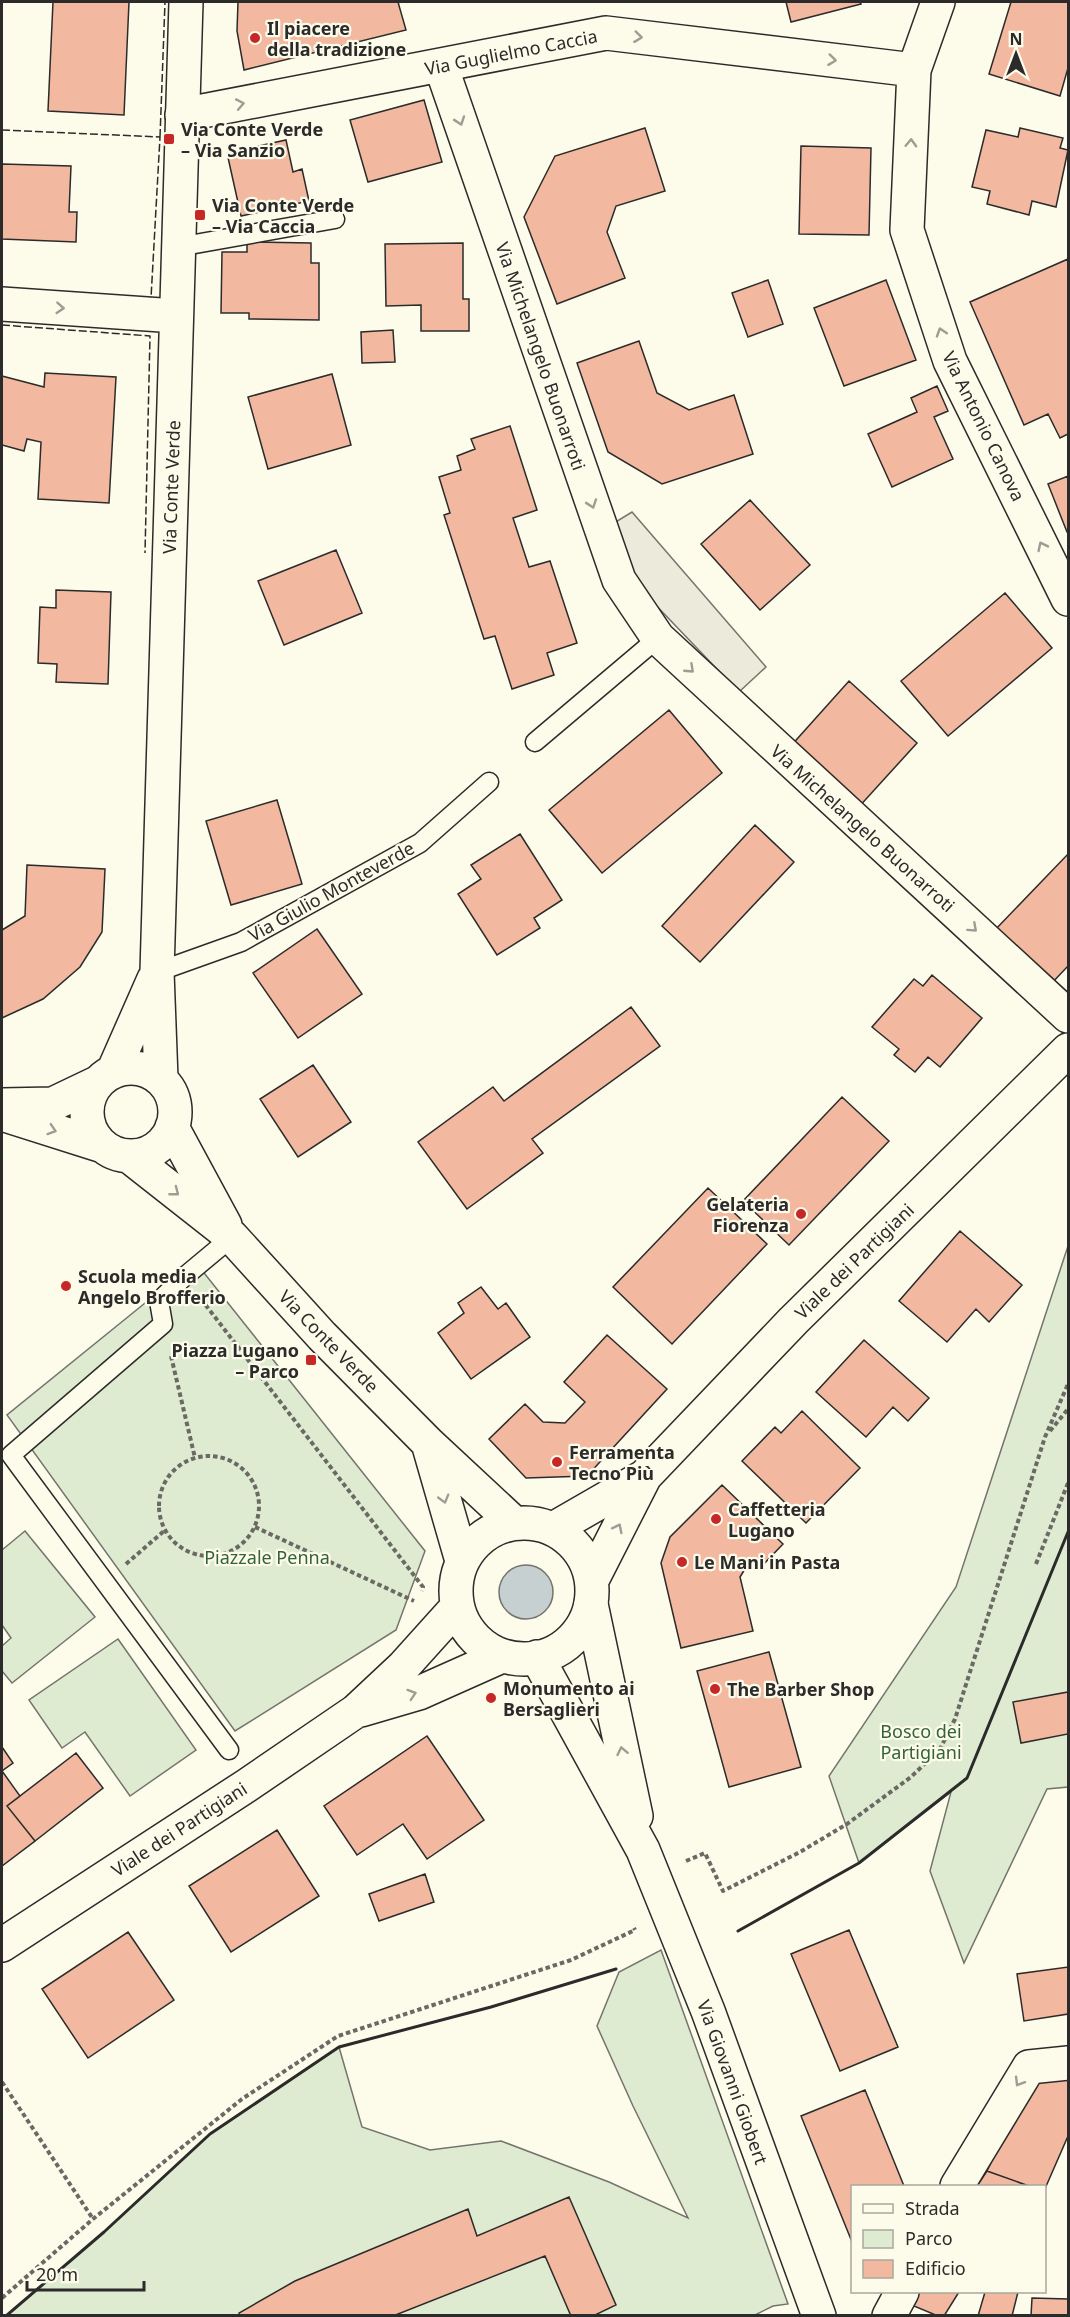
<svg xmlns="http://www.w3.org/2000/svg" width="1070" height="2317" font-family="'Noto Sans',sans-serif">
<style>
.green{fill:#deebd1;stroke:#74746e;stroke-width:1.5}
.parking{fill:#eceadb;stroke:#74746e;stroke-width:1.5}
.water{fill:#c7d0d0;stroke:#74746e;stroke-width:1.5}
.building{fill:#f2b8a0;stroke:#2b2b2b;stroke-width:1.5}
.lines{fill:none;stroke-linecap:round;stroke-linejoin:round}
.lane-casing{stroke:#2b2b2b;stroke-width:21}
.street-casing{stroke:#2b2b2b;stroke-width:36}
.secondary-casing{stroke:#2b2b2b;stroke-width:36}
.path{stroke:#6a6964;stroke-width:4;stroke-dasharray:4.5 3;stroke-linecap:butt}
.lane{stroke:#fdfbea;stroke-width:18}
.street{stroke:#fdfbea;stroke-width:33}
.secondary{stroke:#fdfbea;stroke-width:33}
.fence{stroke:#2b2b2b;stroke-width:1.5;stroke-dasharray:8 3;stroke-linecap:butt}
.wall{stroke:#2b2b2b;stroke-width:3}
.oneway{stroke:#9e9d94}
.poi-dot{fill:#c62828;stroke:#fdfbea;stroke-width:2}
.labels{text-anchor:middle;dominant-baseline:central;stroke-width:4.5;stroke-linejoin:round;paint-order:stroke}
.poi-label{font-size:18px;font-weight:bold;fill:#2b2b2b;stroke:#fdfbea;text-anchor:start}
.street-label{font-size:18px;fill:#2b2b2b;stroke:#fdfbea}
.park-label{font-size:18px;fill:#34623c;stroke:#fdfbea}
</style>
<rect width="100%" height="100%" fill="#fdfbea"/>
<path class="green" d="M1068,1246V1787L1047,1789L964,1963L930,1871L951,1792L859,1863L829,1776L956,1587Z
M193,1259L425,1551L396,1630L235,1731L7,1415L150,1299Z
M25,1531L95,1617L12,1683L2,1671V1646L11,1638L2,1625V1550Z
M118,1639L196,1750L130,1796L85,1732L62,1748L29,1700Z
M661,1950L788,2304L773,2306L753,2316H6L104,2232L210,2134L339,2047L362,2127L430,2150L501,2141L609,2182L688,2218L633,2106L597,2026L619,1972Z"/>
<path class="parking" d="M632,512L766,667L739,692L627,575L609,526Z"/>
<path class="water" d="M499 1592a27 27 0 1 1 54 0a27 27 0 1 1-54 0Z"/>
<path class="building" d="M53,2H129L124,115L48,111Z
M238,2H398L406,30L244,70L237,31Z
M786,2H860L861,4L791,22Z
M1011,2H1068V68L1060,96L989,74Z
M424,100L442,162L368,182L350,120Z
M645,128L665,191L616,206L607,232L625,278L557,304L524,217L555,156Z
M1020,128L1063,138L1060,148L1068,150L1056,207L1032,201L1029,215L987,204L990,191L972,187L986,130L1018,137Z
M286,140L293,172L302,169L309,201L241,216L227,153Z
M801,146L871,148L869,235L799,234Z
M2,164L71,166L69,212H77L76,242L2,239Z
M247,242L311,243V263H319V320L249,319V313H221L222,252H247Z
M463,243V299H469V331H421V305L386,306L385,244Z
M1068,259V434L1060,438L1048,414L1024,425L970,302Z
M768,280L783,324L748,337L732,293Z
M886,280L916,360L844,386L814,308Z
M393,330L395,362L362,363L361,332Z
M639,341L657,393L689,410L734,395L753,454L662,484L608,452L577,363Z
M45,373L116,377L109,503L38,499L41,442L27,439L24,451L2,445V376L44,387Z
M332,374L351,445L268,469L248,397Z
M937,386L948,411L934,417L953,459L892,487L868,434L917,412L911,398Z
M510,426L537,510L513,518L529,567L550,561L577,643L547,653L554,675L512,689L495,636L484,639L444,515L450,513L439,477L461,470L457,456L475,449L471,439Z
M1068,476V532H1067L1048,484Z
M750,500L810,565L760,610L701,544Z
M336,550L362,613L284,645L258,581Z
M56,590L111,592L108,684L56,682L57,664L38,663L40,607L56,608Z
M1005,593L1052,648L948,736L901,681Z
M849,681L917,743L857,809L789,748Z
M669,710L722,773L602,873L549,810Z
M277,800L302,884L231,905L206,821Z
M755,825L794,862L700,962L662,926Z
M520,834L562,900L534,918L540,928L497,955L458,894L481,879L471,865Z
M1068,854V966L1051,984L994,931Z
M27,865L105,869L102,932L80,967L43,999L2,1018V930L25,916Z
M317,929L362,994L298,1038L253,973Z
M932,975L982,1018L940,1067L928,1057L915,1072L894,1055L899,1049L872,1027L914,979L923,986Z
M631,1007L660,1046L532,1139L543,1153L467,1209L418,1142L493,1087L504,1101Z
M313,1065L351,1122L298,1157L260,1099Z
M842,1097L889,1141L789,1245L743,1201Z
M708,1188L767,1244L672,1344L613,1287Z
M960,1231L1022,1285L989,1322L976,1309L947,1342L899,1301Z
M481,1287L498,1309L506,1303L530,1337L471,1379L438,1333L464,1313L458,1303Z
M607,1335L667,1389L587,1476L526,1478L489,1439L525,1404L543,1422L565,1423L585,1402L564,1382Z
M864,1340L929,1398L908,1421L893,1407L866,1437L816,1392Z
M802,1411L860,1468L806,1523L742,1461L775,1427L781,1433Z
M722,1485L783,1544L761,1567L750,1561L740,1577L753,1631L681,1648L661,1563L670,1537Z
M769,1652L801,1767L729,1787L697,1671Z
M1068,1692V1734L1021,1743L1013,1702Z
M427,1736L484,1820L427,1859L403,1824L357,1855L324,1806Z
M2,1747L13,1763L2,1771L20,1796L7,1806L35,1841L2,1866Z
M76,1753L103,1788L35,1841L7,1806Z
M277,1830L319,1896L231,1952L189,1886Z
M425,1874L434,1902L379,1921L369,1894Z
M849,1930L898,2047L840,2071L791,1954Z
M128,1932L174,2000L88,2058L42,1989Z
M1068,1967V2014L1024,2021L1017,1974Z
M1068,2078V2136L1044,2191V2186H1029L987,2171L1030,2081Z
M865,2090L904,2186H852V2242L801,2116Z
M987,2171L1029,2186H977Z
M569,2197L616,2305L593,2316H571L545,2256L393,2316H240L239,2313L295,2281L468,2209L477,2236Z
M916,2292H959L944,2316H938L909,2304Z
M985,2292H1018L1012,2316H978Z
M1032,2298L1068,2299V2316H1031Z"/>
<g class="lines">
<g class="lane-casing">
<path id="lane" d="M178,247L335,219
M535,742L658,638
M157,972L241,942L420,843L489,782
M229,1750L11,1455L163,1324L159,1301L184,1277L232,1237"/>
</g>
<g class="street-casing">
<path id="street" d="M938,2L914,70L907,230L950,361L1068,599
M441,66L619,580L658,638L1068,1016
M182,115L606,33L914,70
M2,304L176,316
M591,1604L636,1816
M537,1657L643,1850L708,2011L819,2316
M957,2186L1029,2067L1068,2063
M889,2316L902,2292"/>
</g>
<g class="secondary-casing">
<path id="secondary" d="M87 1112a44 44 0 1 1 88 0a44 44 0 1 1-88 0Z
M113,1072L154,979
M161,1079L157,972L186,2
M2,1105L53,1104L97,1083
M2,1114L103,1146
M172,1127L225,1225
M129,1156L232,1237L322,1336L428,1443L514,1523
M428,1443L462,1561
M456 1591a68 68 0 1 1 136 0a68 68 0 1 1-136 0Z
M553,1529L645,1476
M592,1580L645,1476L793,1321L1068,1050
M361,1710L419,1693L502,1656
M2,1945L246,1786L356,1711L403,1667L457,1607"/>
</g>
<path class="path" d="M201,1299L423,1587L422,1591
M171,1356L195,1458
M1050,1431L1068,1409
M159 1506a50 50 0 1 1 100 0a50 50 0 1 1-100 0Z
M255,1527L414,1601
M126,1564L164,1531
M1036,1564L1068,1483
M686,1861L705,1853L723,1891L800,1852L847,1824L911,1777L940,1749L955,1719L1045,1437L1068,1384
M2,2082L93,2219
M2,2298L93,2219L242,2099L338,2036L571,1960L635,1930L634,1928"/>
<use href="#lane" class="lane"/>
<use href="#street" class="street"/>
<use href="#secondary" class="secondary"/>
<path class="fence" d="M2,130L160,137L151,298
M160,137L165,2
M2,325L150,336L145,553"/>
<path class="wall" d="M738,1931L859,1863L967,1778L1068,1532
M6,2316L104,2232L210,2134L339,2047L491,2007L616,1969"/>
</g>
<defs><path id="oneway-chevron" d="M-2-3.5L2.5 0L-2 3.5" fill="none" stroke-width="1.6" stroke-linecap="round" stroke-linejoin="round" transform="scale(1.5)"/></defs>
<g class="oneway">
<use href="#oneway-chevron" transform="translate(638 37) rotate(7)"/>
<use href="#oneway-chevron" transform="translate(832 60) rotate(7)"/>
<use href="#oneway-chevron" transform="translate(240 104) rotate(-11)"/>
<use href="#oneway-chevron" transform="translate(460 121) rotate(71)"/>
<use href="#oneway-chevron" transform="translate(911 143) rotate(-88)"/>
<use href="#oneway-chevron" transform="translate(60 308) rotate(4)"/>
<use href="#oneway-chevron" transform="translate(941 332) rotate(-108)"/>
<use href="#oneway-chevron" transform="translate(592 504) rotate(71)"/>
<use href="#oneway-chevron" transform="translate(1042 546) rotate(-116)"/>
<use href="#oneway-chevron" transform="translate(690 669) rotate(43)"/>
<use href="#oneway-chevron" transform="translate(973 928) rotate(42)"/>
<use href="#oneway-chevron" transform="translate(52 1130) rotate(18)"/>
<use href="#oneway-chevron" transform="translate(175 1192) rotate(38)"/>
<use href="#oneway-chevron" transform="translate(444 1499) rotate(74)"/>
<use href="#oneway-chevron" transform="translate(618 1528) rotate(-63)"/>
<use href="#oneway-chevron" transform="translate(412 1694) rotate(-18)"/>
<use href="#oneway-chevron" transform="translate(622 1751) rotate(-102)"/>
<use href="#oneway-chevron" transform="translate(1019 2082) rotate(121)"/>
</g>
<g class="poi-dot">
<circle cx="255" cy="38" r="6"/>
<rect x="163" y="133" width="12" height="12" rx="3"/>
<rect x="194" y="209" width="12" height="12" rx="3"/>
<circle cx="801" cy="1214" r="6"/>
<circle cx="66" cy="1286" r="6"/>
<rect x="305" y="1354" width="12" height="12" rx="3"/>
<circle cx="557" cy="1462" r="6"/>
<circle cx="716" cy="1519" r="6"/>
<circle cx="682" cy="1562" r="6"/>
<circle cx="715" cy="1689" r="6"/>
<circle cx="491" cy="1698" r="6"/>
</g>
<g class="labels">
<g class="poi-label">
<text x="267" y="28">Il piacere<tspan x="267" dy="21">della tradizione</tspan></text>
<text x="181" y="129">Via Conte Verde<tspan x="181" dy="21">– Via Sanzio</tspan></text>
<text x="212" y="205">Via Conte Verde<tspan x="212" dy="21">– Via Caccia</tspan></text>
<text x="789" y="1204" text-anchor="end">Gelateria<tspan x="789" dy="21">Fiorenza</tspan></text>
<text x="78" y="1276">Scuola media<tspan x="78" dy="21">Angelo Brofferio</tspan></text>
<text x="299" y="1350" text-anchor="end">Piazza Lugano<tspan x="299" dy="21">– Parco</tspan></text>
<text x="569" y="1452">Ferramenta<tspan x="569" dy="21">Tecno Più</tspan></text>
<text x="728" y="1509">Caffetteria<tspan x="728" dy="21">Lugano</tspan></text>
<text x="694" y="1562">Le Mani in Pasta</text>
<text x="503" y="1688">Monumento ai<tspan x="503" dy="21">Bersaglieri</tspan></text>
<text x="727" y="1689">The Barber Shop</text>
</g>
<g class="street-label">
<text transform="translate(511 52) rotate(-11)">Via Guglielmo Caccia</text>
<text transform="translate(541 356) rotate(71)">Via Michelangelo Buonarroti</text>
<text transform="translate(984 426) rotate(64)">Via Antonio Canova</text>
<text transform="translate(171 487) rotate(-88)">Via Conte Verde</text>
<text transform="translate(863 828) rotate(42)">Via Michelangelo Buonarroti</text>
<text transform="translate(331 891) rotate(-29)">Via Giulio Monteverde</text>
<text transform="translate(854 1261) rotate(-44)">Viale dei Partigiani</text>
<text transform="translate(329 1341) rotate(46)">Via Conte Verde</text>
<text transform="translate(179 1829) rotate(-33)">Viale dei Partigiani</text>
<text transform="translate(733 2082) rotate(70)">Via Giovanni Giobert</text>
</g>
<g class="park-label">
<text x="267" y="1557">Piazzale Penna</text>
<text x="921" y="1731">Bosco dei<tspan x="921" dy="21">Partigiani</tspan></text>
</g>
</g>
<rect width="1070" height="2317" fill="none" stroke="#2b2b2b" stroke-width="6"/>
<rect x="851" y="2185" width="195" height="108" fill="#fdfbea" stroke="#a9a89e" stroke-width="1.5"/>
<rect x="863" y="2204" width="30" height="9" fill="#fdfbea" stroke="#a9a89e" stroke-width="1.5"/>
<text x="905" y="2215" font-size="18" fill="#2b2b2b">Strada</text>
<rect x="863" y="2230" width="30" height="18" fill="#deebd1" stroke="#a9a89e" stroke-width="1.5"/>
<text x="905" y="2245" font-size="18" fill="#2b2b2b">Parco</text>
<rect x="863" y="2260" width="30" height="18" fill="#f2b8a0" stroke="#a9a89e" stroke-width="1.5"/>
<text x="905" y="2275" font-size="18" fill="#2b2b2b">Edificio</text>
<g transform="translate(1016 54)" stroke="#fdfbea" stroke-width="4.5" paint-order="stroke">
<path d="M0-4.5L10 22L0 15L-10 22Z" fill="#2b2b2b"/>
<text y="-9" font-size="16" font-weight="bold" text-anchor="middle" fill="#2b2b2b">N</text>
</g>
<path d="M27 2281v9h117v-9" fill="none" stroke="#2b2b2b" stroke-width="3"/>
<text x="36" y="2281" font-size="18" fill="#2b2b2b" stroke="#fdfbea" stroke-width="4.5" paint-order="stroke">20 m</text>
</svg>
